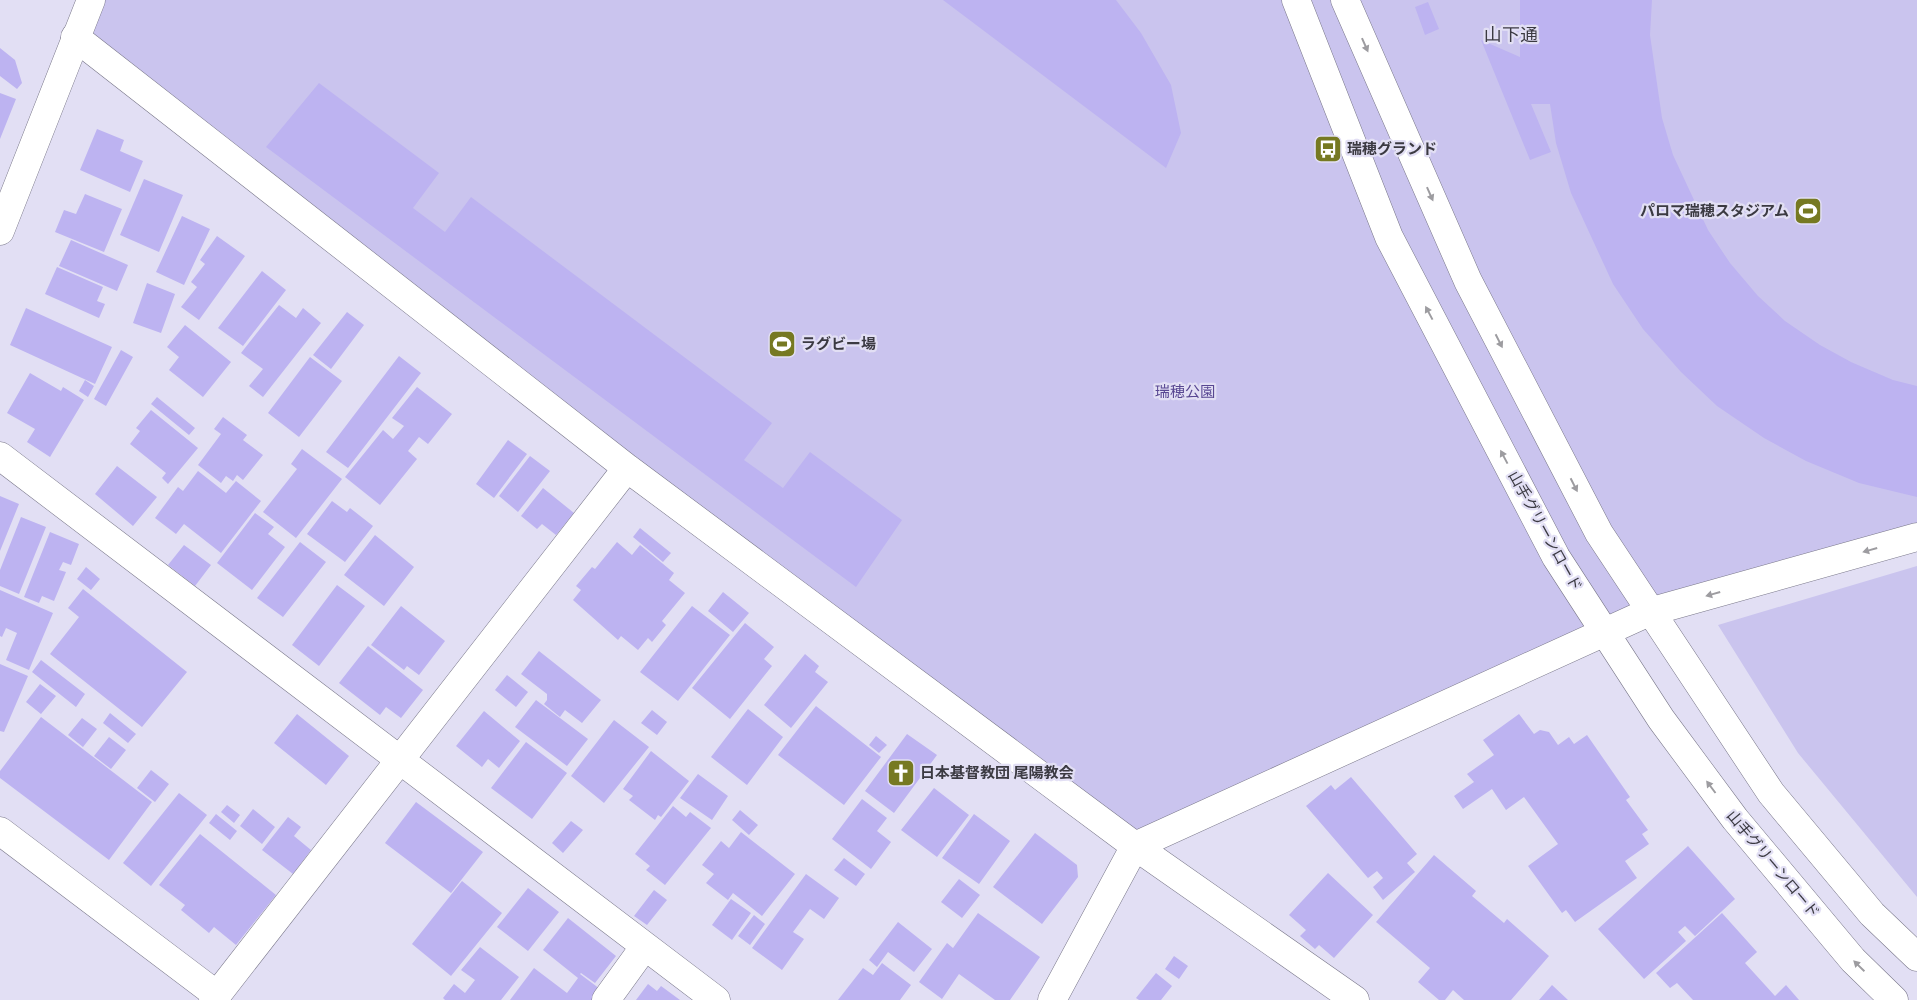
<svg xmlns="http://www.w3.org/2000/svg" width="1917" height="1000" font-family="Raleway,'Noto Sans JP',sans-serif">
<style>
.green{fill:#cac4ee}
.building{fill:#bdb3f1}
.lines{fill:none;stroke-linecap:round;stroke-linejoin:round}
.street-casing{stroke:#797789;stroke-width:29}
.secondary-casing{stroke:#797789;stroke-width:29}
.street{stroke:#fff;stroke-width:28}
.secondary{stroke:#fff;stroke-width:28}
.oneway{fill:#9d9ca0}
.labels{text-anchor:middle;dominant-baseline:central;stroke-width:4.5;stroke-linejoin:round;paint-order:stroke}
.poi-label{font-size:15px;font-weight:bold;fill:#3b3a42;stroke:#e2dff4;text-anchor:start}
.park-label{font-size:15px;fill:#584792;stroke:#e2dff4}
.street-label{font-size:15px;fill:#3b3a42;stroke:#e2dff4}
.quarter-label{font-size:18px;fill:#3b3a42;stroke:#e2dff4}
</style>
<rect width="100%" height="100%" fill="#e2dff4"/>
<path class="green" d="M91,0H1917V537L1689,600L1135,846L75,37Z
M1917,566V897L1798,753L1718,625Z"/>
<path class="building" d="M943,0H1116L1141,33L1171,85L1181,133L1166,168Z
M1520,0H1652L1650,35L1662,118L1673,155L1708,230L1730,263L1758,296L1785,321L1820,345L1851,362L1893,380L1917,386V497L1859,483L1806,461L1764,438L1717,406L1681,372L1643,329L1613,284L1571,193L1556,143L1550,104H1531L1551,152L1530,160L1481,40L1520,57Z
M1428,2L1439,29L1425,35L1415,7Z
M0,48L15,60L22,83L17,89L0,76Z
M319,83L439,173L413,208L445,232L471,197L772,423L744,460L783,488L810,452L902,520L856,587L266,147Z
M0,93L16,99L0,139Z
M97,129L124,140L120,151L143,161L130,192L80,170Z
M144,179L183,195L159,252L120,235Z
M85,194L122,209L104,252L55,232L64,210L76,214Z
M182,216L210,229L184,285L156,272Z
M217,236L245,256L199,320L181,307L197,287L191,282L205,264L200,260Z
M71,240L128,265L117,291L59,266Z
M57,267L103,287L97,301L105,304L99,318L45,294Z
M262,271L286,290L243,346L218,328Z
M147,283L175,294L161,333L133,323Z
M279,305L296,318L303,308L321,323L263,397L249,386L263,369L241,353Z
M26,308L112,347L95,384L10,345Z
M347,312L364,325L331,369L313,355Z
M185,325L231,362L203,397L169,370L179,357L167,347Z
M121,350L133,357L106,406L94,399Z
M399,356L421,373L348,468L326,452Z
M310,357L342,381L299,437L268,413Z
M30,373L61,391L63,387L84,400L50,457L27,442L35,429L7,413Z
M85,380L94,386L88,397L79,391Z
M417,387L452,414L428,444L419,437L408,451L417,459L380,505L345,477L383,430L393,439L404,426L392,418Z
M157,397L195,428L189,435L151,404Z
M151,410L198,448L168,484L162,478L166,473L130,444L140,431L136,428Z
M223,417L247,435L243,440L263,455L243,480L237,475L233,481L226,476L221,483L198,465L221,434L214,429Z
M508,440L527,454L494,498L476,484Z
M302,449L342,479L296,538L263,512L297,469L291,464Z
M530,456L550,471L518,512L499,496Z
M117,466L157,497L133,526L95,494Z
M198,471L226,493L236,481L261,501L221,553L184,524L176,534L155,518L178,487L183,491Z
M543,488L574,513L556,535L542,524L537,529L521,516Z
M0,496L19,504L0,551Z
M332,501L347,512L350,508L373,526L345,562L307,534Z
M255,513L274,527L268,534L285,547L252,590L217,563Z
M21,517L46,527L19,594L0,586V570Z
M640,528L671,553L663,562L633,537Z
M50,532L79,544L71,565L63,562L59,570L66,572L54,601L42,596L39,603L24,597Z
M375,535L414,567L384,606L344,575Z
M300,542L326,562L283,617L257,598Z
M617,542L632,555L640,545L674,573L669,580L685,593L662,621L666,625L652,642L648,638L638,650L621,636L618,640L573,600L581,590L576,586L592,567L595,569Z
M184,545L211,565L195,586L168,565Z
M86,567L100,579L91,590L77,579Z
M337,585L365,606L319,666L292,645Z
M83,589L187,672L142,727L50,654L79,617L68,608Z
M0,590L53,613L29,670L6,660L17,633L6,628L2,637L0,636Z
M723,592L749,613L733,632L708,611Z
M401,606L445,641L419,675L407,666L404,670L371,645Z
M692,606L730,635L678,701L640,672Z
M745,623L774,647L764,659L772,666L730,719L692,688Z
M368,646L423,690L401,718L386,707L380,715L339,683Z
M539,651L601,700L582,723L565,710L560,717L544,704L547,700V694L521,674Z
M805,654L819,666L815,672L828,682L791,728L764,705Z
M41,660L85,694L76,707L32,672Z
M0,664L28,676L4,732L0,731Z
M507,675L528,692L516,707L495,690Z
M40,684L56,696L41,714L26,702Z
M536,700L588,739L567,766L515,727Z
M816,706L881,757L844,805L778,755Z
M748,709L783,737L747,785L711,757Z
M652,710L667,722L657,735L641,723Z
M484,711L520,741L499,768L488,759L482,767L456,746Z
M110,713L136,734L128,743L103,723Z
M297,714L349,756L326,785L274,743Z
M1519,714L1534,734L1540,730L1549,732L1558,745L1569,737L1574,744L1587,735L1630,797L1626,800L1648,830L1642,834L1649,844L1625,861L1637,878L1575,922L1566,910L1562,913L1528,866L1558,844L1524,797L1506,810L1492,789L1463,809L1454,796L1474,782L1467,774L1494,755L1483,740Z
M41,717L152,802L109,860L0,778V771Z
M82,718L97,729L83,747L68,735Z
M614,720L649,747L604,803L571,776Z
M907,734L937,755L894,813L865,791Z
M876,736L887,745L879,753L869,745Z
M109,737L126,750L111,769L94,756Z
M526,742L567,773L532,819L491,788Z
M651,751L689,781L661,817L658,815L655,820L629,800L633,796L623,789Z
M151,770L169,784L155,802L137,788Z
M698,774L728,796L712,820L680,798Z
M1351,777L1417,854L1407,863L1415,872L1383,900L1373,887L1383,878L1377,871L1368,878L1306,806L1331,785L1335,790Z
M934,788L969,815L937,857L901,830Z
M179,793L207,815L151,886L123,863Z
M862,799L887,818L877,831L891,842L871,869L832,839Z
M416,802L483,852L451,893L385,843Z
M227,805L240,815L234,823L221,812Z
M673,806L686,817L690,812L711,828L665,885L646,870L650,866L635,854Z
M253,809L275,827L262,844L240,826Z
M740,810L758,825L749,835L732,820Z
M216,814L237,831L230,840L209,823Z
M974,814L1010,841L979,884L942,858Z
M288,817L301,827L294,836L311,850L293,874L262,850Z
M571,821L583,830L563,853L552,843Z
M741,832L795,874L762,916L733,893L728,900L706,883L714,874L702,865L721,841L729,848Z
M1035,833L1077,865L1078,877L1042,924L993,887Z
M200,834L276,895L236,945L214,927L209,933L181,910L185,905L159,885Z
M1688,846L1735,899L1695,936L1685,926L1678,932L1686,941L1644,979L1598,929Z
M1434,855L1476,891L1472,896L1504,923L1507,919L1549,956L1511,1000H1464L1453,990L1445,1000H1439L1418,982L1430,968L1376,922Z
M844,858L865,874L856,886L834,870Z
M1328,873L1373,915L1334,958L1319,945L1315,949L1300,936L1306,930L1289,915Z
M806,874L839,898L824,919L810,909L793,932L804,939L782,970L752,948Z
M959,879L980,895L962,918L941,902Z
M462,881L502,913L451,976L412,944Z
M528,888L559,912L528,951L497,927Z
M654,890L667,900L647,925L634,916Z
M731,899L751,913L732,940L712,925Z
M978,913L1040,957L1010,1000H995L959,974L942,999L919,982L947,943L953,948Z
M1722,913L1757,952L1745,963L1775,996L1786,985L1799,1000H1693L1677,983L1670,988L1656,973Z
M754,915L765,924L750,945L738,936Z
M568,918L616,956L595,983L581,973L580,974L600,989L592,1000H510L534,968L567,993L578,978L543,950Z
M898,922L932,949L914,972L888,952L877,967L869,960Z
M480,947L519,977L501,1000H445L443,998L454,984L465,993L475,980L461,970Z
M1174,956L1188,966L1179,979L1165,969Z
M882,963L911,985L900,1000H838L863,968L873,975Z
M1156,973L1172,986L1161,1000H1139L1136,998Z
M648,984L657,991L661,986L680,1000H636Z
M1552,985L1568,1000H1539Z"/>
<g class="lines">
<g class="street-casing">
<path id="street" d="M75,37L627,468L1135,846L1355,1000
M0,456L716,1000
M0,831L217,995
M213,1000L627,468
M606,1000L645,946
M1052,1000L1135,846L1649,612L1917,537"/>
</g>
<g class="secondary-casing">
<path id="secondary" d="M1296,0L1389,237L1556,557L1661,719L1735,819L1853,960L1894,1000
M1345,0L1468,281L1599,533L1771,793L1872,914L1917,957
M0,231L91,0"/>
</g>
<use href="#street" class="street"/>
<use href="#secondary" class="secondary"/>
</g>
<defs><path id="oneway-solid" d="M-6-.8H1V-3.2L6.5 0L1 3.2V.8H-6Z" transform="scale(1.25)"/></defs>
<g class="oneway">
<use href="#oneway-solid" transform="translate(1365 45) rotate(66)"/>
<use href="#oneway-solid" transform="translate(1430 194) rotate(66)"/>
<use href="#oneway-solid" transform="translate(1429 313) rotate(-118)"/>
<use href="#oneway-solid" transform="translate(1499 341) rotate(63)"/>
<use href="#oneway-solid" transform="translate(1504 457) rotate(-118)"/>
<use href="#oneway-solid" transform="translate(1574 485) rotate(63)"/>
<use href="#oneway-solid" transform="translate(1870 550) rotate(164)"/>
<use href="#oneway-solid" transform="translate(1713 594) rotate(164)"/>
<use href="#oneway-solid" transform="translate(1711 787) rotate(-127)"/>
<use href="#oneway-solid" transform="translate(1859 966) rotate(-136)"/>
</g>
<defs>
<g id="bus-square" transform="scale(1.4375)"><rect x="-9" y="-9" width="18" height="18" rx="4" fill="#767922" stroke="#e2dff4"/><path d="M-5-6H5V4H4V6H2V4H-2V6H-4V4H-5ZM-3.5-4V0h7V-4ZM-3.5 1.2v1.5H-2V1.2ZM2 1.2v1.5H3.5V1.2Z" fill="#fff"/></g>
<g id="stadium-square" transform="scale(1.4375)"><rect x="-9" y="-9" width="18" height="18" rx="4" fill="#767922" stroke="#e2dff4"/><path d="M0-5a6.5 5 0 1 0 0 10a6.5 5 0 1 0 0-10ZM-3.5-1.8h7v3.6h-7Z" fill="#fff"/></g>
<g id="church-square" transform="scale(1.4375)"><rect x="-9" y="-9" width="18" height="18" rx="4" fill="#767922" stroke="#e2dff4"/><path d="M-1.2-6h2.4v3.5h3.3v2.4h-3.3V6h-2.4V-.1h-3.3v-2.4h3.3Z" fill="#fff"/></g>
</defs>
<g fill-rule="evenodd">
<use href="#bus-square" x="1328" y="149"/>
<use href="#stadium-square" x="1808" y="211"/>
<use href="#stadium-square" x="782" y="344"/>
<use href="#church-square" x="901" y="773"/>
</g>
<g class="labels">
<g class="poi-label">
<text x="1347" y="149">瑞穂グランド</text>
<text x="1789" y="211" text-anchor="end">パロマ瑞穂スタジアム</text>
<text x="801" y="344">ラグビー場</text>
<text x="920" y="773">日本基督教団 尾陽教会</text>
</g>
<g class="park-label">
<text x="1185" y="392">瑞穂公園</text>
</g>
<g class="street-label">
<text transform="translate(1545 531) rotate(61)">山手グリーンロード</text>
<text transform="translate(1773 864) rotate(50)">山手グリーンロード</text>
</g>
<g class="quarter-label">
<text x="1511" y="34">山下通</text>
</g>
</g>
</svg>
